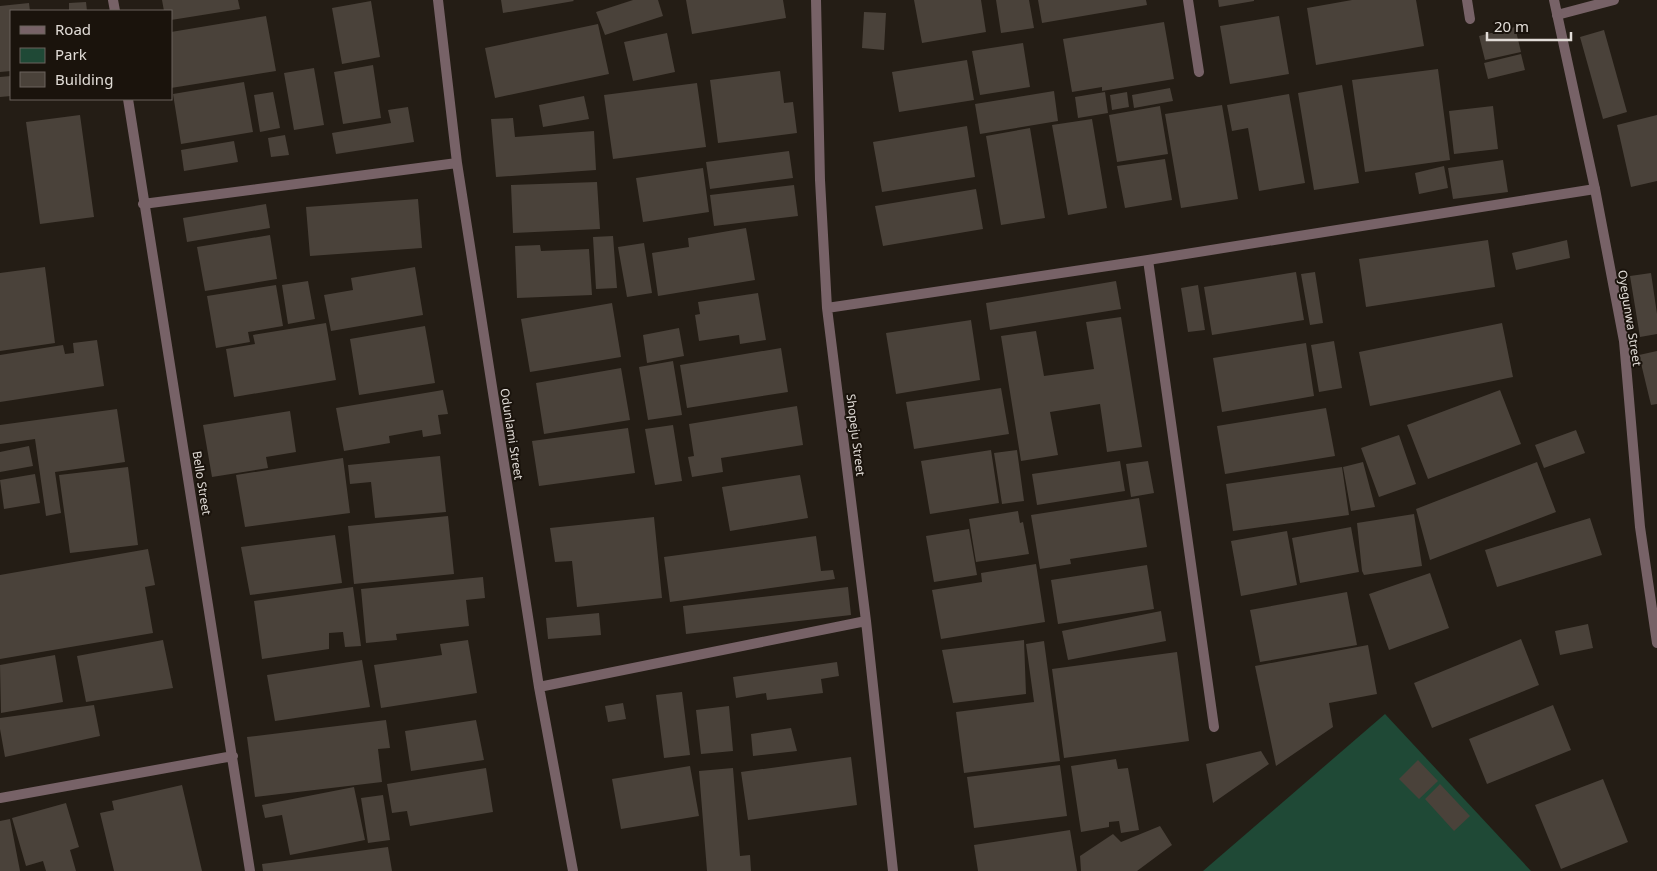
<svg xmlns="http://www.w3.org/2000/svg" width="1657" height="871" font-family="'Noto Sans',sans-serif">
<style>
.green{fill:#1f4936}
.building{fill:#4a423a}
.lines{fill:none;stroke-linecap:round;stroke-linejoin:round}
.service{stroke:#776267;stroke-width:10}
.minor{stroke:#776267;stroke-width:10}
.tertiary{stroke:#776267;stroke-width:10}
.labels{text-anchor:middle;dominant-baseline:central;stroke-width:4;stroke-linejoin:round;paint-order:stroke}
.street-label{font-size:12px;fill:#e1dcd7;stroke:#1a130c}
</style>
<rect width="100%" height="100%" fill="#241d15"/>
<path class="green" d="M1385,714L1531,871H1203Z"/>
<path class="building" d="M162,0H238L240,9L171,20V11H164Z
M501,0H573L574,1L503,13Z
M633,0H658L663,16L605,35L596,12Z
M686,0H783L786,18L692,34Z
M914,0H981L986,32L922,43Z
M996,0H1029L1034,28L1001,33Z
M1038,0H1146L1147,5L1042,23Z
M1218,0H1254V1L1219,7Z
M1352,0H1416L1424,46L1316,65L1307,8Z
M371,1L380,57L342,64L332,8Z
M86,2L87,11H69V3Z
M29,3L30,11H11V71L0,72V6Z
M864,12L886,13L884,50L862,48Z
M266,16L276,71L171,88V32Z
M1279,16L1289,74L1230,84L1220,26Z
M1164,22L1174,79L1102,91V87L1072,92L1063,39Z
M598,24L609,74L495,98L485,48Z
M1515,27L1521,52L1485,60L1479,36Z
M1604,30L1627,112L1603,119L1580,37Z
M667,33L675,72L633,81L624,42Z
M1023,43L1030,87L980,95L972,51Z
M1521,54L1525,70L1488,79L1484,63Z
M967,60L974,100L899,112L892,72Z
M373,65L381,118L343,124L334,72Z
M314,68L324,125L294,130L284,73Z
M1438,69L1450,160L1365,172L1352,80Z
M780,71L784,103L793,102L797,133L718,143L710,80Z
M11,76V96L0,97V77Z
M244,82L253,132L181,144L173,94Z
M697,83L706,147L613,159L604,95Z
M1342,85L1359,183L1314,190L1298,93Z
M1170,88L1173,101L1134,108L1132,95Z
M1054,91L1058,121L980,134L975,104Z
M273,92L280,128L260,132L254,95Z
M1105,92L1108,113L1078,118L1075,97Z
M1127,92L1129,107L1112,110L1110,95Z
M1289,94L1305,183L1259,191L1248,128L1232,131L1227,105Z
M584,96L589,119L543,127L539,105Z
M1222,105L1238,199L1181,208L1165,114Z
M1160,106L1168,154L1117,162L1109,115Z
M1493,106L1498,149L1454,154L1449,111Z
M408,107L414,142L336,154L332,133L391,123L388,110Z
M80,115L94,217L40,224L26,122Z
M1657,115V181L1631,187L1617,125Z
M513,118L515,137L594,131L596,170L496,177L491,119Z
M1092,119L1107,208L1068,215L1052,125Z
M967,126L975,177L882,192L873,142Z
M1030,128L1045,218L1001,225L986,136Z
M285,135L289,155L271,157L268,138Z
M234,141L238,162L184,171L181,150Z
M789,151L793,178L710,189L706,162Z
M1165,159L1172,200L1125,208L1117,166Z
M1503,160L1508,192L1453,199L1448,168Z
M1444,166L1448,188L1419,194L1415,173Z
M703,168L709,212L643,222L636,178Z
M597,182L600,229L513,233L511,185Z
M794,185L798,216L714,226L710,195Z
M976,189L983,229L883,246L875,206Z
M418,199L422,248L310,256L306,207Z
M266,204L270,228L187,242L183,218Z
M746,228L755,280L658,296L652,253L689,247L688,238Z
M270,235L277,279L205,291L197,247Z
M613,236L617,288L596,289L593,237Z
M1488,240L1495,287L1366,307L1359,259Z
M1567,240L1570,258L1516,270L1512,253Z
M644,243L652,293L627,297L618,247Z
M540,245L541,251L589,249L592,295L517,298L515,246Z
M45,267L55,343L0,351V273Z
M415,267L423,315L331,331L324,295L353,290L351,278Z
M1296,272L1304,320L1212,335L1204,287Z
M1315,272L1323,323L1310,325L1301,274Z
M1651,273L1657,314V334L1640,337L1630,276Z
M308,281L315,319L288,324L282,285Z
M1116,281L1121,309L990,330L986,303Z
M276,285L283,326L248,332L250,342L216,348L207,296Z
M1198,285L1205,330L1188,332L1181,288Z
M758,293L766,340L740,344L739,335L699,341L695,315L700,314L698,302Z
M612,303L621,357L530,372L521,319Z
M1121,317L1142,447L1107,452L1100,404L1050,412L1058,455L1021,461L1001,336L1036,331L1044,376L1094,369L1086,322Z
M971,320L980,380L896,394L886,333Z
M326,323L336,380L234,397L226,349L255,344L253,335Z
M1502,323L1513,377L1370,406L1359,352Z
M425,326L435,383L359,395L350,339Z
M679,328L684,356L647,363L643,335Z
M97,340L104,386L0,402V355L63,345L65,354L74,353L73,343Z
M1334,341L1342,388L1319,392L1311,345Z
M1306,343L1314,396L1222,412L1213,358Z
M781,348L788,392L687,408L680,365Z
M1657,351V404L1651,405L1639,355Z
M673,361L682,415L648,420L639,367Z
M621,368L630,420L544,434L536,383Z
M1001,388L1009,434L914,449L906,402Z
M443,390L448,414L438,415L441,434L423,437L422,430L389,436L390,443L344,451L336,408Z
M1500,390L1521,444L1428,479L1407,425Z
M797,406L803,445L721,458L723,472L692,477L688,457L694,456L689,424Z
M1326,408L1335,456L1225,474L1217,426Z
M117,409L125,462L55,472L61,513L46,516L35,439L0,444V425Z
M290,411L296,452L266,457L268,468L212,477L203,425Z
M673,425L682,481L655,485L645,429Z
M628,428L635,473L539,486L532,441Z
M1576,430L1585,453L1544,468L1535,445Z
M1399,435L1416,484L1379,497L1361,448Z
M29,446L33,466L0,472V452Z
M991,450L999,503L930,514L921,461Z
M1017,450L1024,501L1002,504L994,453Z
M440,456L446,512L375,518L371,482L350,484L348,465Z
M343,458L350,513L245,527L236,475Z
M1120,461L1125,491L1037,505L1032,474Z
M1148,461L1154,493L1131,497L1126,464Z
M1363,462L1375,507L1351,511L1343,467Z
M1537,462L1556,512L1430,560L1416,509Z
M128,467L138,545L70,553L59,475Z
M1342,467L1349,515L1233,531L1226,484Z
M35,474L40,503L4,509L0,480Z
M800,475L808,518L730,531L722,487Z
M1139,498L1147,547L1070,559L1071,564L1040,569L1031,515Z
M1018,511L1020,523L1023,522L1029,554L976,562L969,519Z
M1414,514L1422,566L1364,575L1362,571L1357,523Z
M448,516L454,574L354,584L348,526Z
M654,517L662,598L577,607L572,561L555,562L550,528Z
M1590,518L1602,555L1497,587L1485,550Z
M1351,527L1359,572L1300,583L1292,538Z
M969,529L977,575L934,582L926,536Z
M1287,531L1297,585L1241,596L1231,541Z
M335,535L342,583L250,595L241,547Z
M816,536L821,571L833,570L835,579L670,602L664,557Z
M148,549L155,585L145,587L153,633L0,659V575Z
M1036,564L1045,622L941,639L932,590L982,582L981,573Z
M1147,565L1154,609L1058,624L1051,580Z
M1430,573L1449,628L1389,650L1369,594Z
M483,577L485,598L466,600L469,626L396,634L397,640L366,643L361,589Z
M353,587L361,646L345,647L343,632L329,633V649L262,659L254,601Z
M848,587L851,615L686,634L683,606Z
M1347,592L1357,645L1260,662L1250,610Z
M1161,611L1166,641L1068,660L1062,631Z
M599,613L601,635L548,639L546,618Z
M1588,624L1593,648L1560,655L1555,631Z
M1521,639L1539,685L1432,728L1414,683Z
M163,640L173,688L86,702L77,656Z
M468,640L477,693L381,708L374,665L442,655L440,644Z
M1024,640L1026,694L953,703L942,650Z
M1044,641L1060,761L964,773L956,712L1034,702L1026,644Z
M1368,645L1377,694L1329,703L1333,727L1276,766L1255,666Z
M1177,652L1189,741L1064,758L1052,669Z
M55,655L63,702L1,713L0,665Z
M362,660L370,707L275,721L267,675Z
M837,662L839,676L821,679L823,693L767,700L766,693L736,698L733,677Z
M682,692L690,755L664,758L656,695Z
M623,703L626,719L608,722L605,706Z
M94,705L100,736L5,757L0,729V718Z
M1553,705L1571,750L1487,784L1469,739Z
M729,706L733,751L701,754L696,710Z
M386,720L390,748L378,749L382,782L255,797L247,737Z
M476,720L484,760L411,771L405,731Z
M791,728L797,751L753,756L751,734Z
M1261,751L1269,764L1213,803L1206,764Z
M851,757L857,805L748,820L741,772Z
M1116,759L1118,769L1128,768L1139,830L1121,833L1119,821L1109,822V827L1081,832L1071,766Z
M1418,760L1438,781L1419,799L1399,779Z
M1060,765L1067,816L974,828L967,777Z
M690,766L699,816L621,829L612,779Z
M486,768L493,812L410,826L407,811L392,813L387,784Z
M733,768L740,856L750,855L751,871H707L699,771Z
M1603,779L1628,842L1561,869L1535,805Z
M1440,784L1470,816L1454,831L1425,799Z
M182,785L202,871H114L100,813L114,810L112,801Z
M354,787L365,840L290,855L282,815L265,818L262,805Z
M383,795L390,840L368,843L361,798Z
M66,803L79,847L70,850L76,871H46L43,861L26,866L12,818Z
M10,819L20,871H0V821Z
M1160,826L1172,845L1137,871H1081L1080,856L1113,834L1121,842Z
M1070,830L1077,871H978L974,845Z
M388,847L392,871H263L262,864Z"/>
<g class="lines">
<path class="service" d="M1467,0L1470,19"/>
<path class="minor" d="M113,0L115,11
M438,0L457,163L539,687L573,871
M816,0L820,180L827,308L866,621L893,871
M1188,0L1199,72
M1557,15L1614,0
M128,99L250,871
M143,204L457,163
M1148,260L1214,727
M827,308L1148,260L1595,189
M539,687L866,621
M0,798L233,756"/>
<path class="tertiary" d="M1554,0L1595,189L1624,341L1640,527L1657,643"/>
</g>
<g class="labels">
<g class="street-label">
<text transform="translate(1630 318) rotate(81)">Oyegunwa Street</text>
<text transform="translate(512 434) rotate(81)">Odunlami Street</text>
<text transform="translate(856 435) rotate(83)">Shopeju Street</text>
<text transform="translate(202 483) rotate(81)">Bello Street</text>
</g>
</g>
<rect x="10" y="10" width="162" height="90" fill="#1a130c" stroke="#6a635d"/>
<rect x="20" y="26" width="25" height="8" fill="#776267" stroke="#6a635d"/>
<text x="55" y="35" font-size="15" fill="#e1dcd7">Road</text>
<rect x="20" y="48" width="25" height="15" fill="#1f4936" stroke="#6a635d"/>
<text x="55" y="60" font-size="15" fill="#e1dcd7">Park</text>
<rect x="20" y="72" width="25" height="15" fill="#4a423a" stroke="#6a635d"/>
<text x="55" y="85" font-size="15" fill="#e1dcd7">Building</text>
<path d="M1487 32v8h84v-8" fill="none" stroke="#e1dcd7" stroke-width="2.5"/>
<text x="1494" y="32" font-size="15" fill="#e1dcd7" stroke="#1a130c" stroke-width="4" paint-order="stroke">20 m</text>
</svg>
